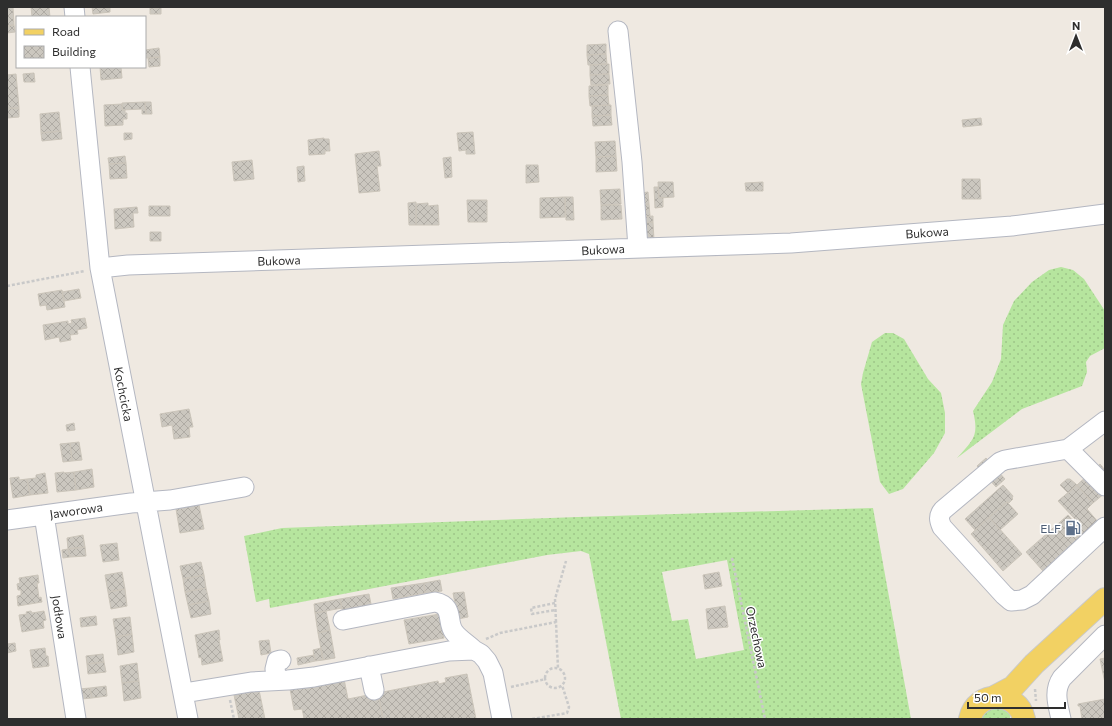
<svg xmlns="http://www.w3.org/2000/svg" width="1112" height="726" font-family="Commissioner,sans-serif">
<style>
.grass{fill:url(#grass-dots);fill-rule:evenodd}
.building{fill:url(#building-cross-hatch);stroke:#cbc5ba}
.lines{fill:none;stroke-linecap:round;stroke-linejoin:round}
.minor-casing{stroke:#b4b7c1;stroke-width:21}
.major-casing{stroke:#c9c9c9;stroke-width:24}
.path{stroke:#c9c9c9;stroke-width:2.5;stroke-dasharray:3 2;stroke-linecap:butt}
.minor{stroke:#fff;stroke-width:19}
.major{stroke:#f2d163;stroke-width:22}
.labels{text-anchor:middle;dominant-baseline:central;stroke-width:3;stroke-linejoin:round;paint-order:stroke}
.street-label{font-size:12px;fill:#2e2e2e;stroke:#fff}
.service-label{font-size:12px;fill:#4e5e75;stroke:#fff;text-anchor:end}
</style>
<defs>
<pattern id="grass-dots" width="8" height="8" patternUnits="userSpaceOnUse"><rect width="8" height="8" fill="#b6e59e"/><path d="M2 2h.1M6 6h.1" fill="none" stroke="#9dc588" stroke-width="1.8" stroke-linecap="round"/></pattern>
<pattern id="building-cross-hatch" width="8" height="8" patternUnits="userSpaceOnUse"><rect width="8" height="8" fill="#cbc7bf"/><path d="M0 0l8 8M0 8l8-8" fill="none" stroke="#afaba4"/></pattern>
</defs>
<rect width="100%" height="100%" fill="#efe9e1"/>
<path class="grass" d="M1061,267L1073,270L1084,279L1105,311V348L1090,356L1086,362L1087,372L1082,386L1022,409L957,458C974,439 979,436 973,411L992,382L1001,359L1003,325L1014,301L1032,282L1049,270Z
M885,333H893L904,339L928,379L941,393L945,413V433L934,453L903,489L889,494L880,482L861,384L863,373L872,342Z
M873,508L911,719H621L589,554L581,551L547,555L270,608L269,599L256,602L244,536L282,528L578,517ZM727,560L744,650L696,659L688,619L672,621L662,572Z
M989,706L1010,710V719H978Z"/>
<path class="building" d="M7,7H13L14,25L7,26Z
M31,7H49L50,17H32Z
M92,7H110V12L93,14Z
M150,8H161V14H150Z
M14,25L15,32L7,33V26Z
M606,44V54L587,55V45Z
M159,48L160,57L145,58V50Z
M606,54L607,64L588,65L587,55Z
M160,57V66L149,67L148,58Z
M609,64V74L590,75V65Z
M100,67H121L122,78L101,80Z
M34,73L35,82H24L23,74Z
M16,74L19,108H7V75Z
M609,74L610,84L591,85L590,75Z
M608,85V95L589,96V86Z
M608,95L609,105L590,106L589,96Z
M145,102L146,114H142V109L122,110V103Z
M145,102H151L152,114H146Z
M122,104V110H125V113H127V119H123V125L105,126L104,105Z
M611,105V115L592,116V106Z
M7,108H19V117L7,118Z
M59,112L61,131L41,133L40,114Z
M611,115L612,125L593,126L592,116Z
M981,118L982,125L963,127L962,120Z
M61,131L62,139L42,141L41,133Z
M473,132L475,154H466V150L459,151L457,133Z
M124,133H132V139L124,140Z
M324,138V139H329L330,151H325V154L309,155L308,140Z
M615,141L616,156L596,157L595,142Z
M379,151L381,166H377L380,191L359,193L355,154Z
M125,156L126,163L109,164L108,158Z
M616,156L617,171L596,172V157Z
M451,157L452,177L445,178L443,158Z
M252,160L254,179L234,181L232,162Z
M126,163L127,178L110,179L109,164Z
M526,165H538L539,182L526,183Z
M304,166L305,181L298,182L297,167Z
M962,179H980L981,199H962Z
M658,182H673L674,197L659,198Z
M763,182V191H746L745,183Z
M654,187H658L659,198L663,197V207L655,208Z
M620,189L621,204L601,205L600,190Z
M648,192L649,204L642,205L641,193Z
M565,197V217L540,218V198Z
M565,197H573L574,220H566Z
M467,200H487V222H468Z
M416,202V225H409L408,203Z
M428,203V206L438,205L439,225H416V204Z
M649,204L650,216L643,217L642,205Z
M601,205H621L622,219L601,220Z
M149,206H170V216H149Z
M137,207L138,213H133L134,227L115,229L114,209Z
M653,216V222L643,223V217Z
M653,222L654,240H644L643,223Z
M150,232H161V241H150Z
M79,289L81,298L64,301L62,292Z
M62,290L65,307L47,310L46,305L40,306L38,294Z
M85,318L87,328L77,330L78,334L70,335L71,340L60,342L59,337L45,340L43,325L68,321V324L72,323L71,320Z
M189,409L193,427H189L190,437L174,439L172,425L162,427L160,414Z
M74,423L75,430L67,431L66,425Z
M79,442L82,460L72,461L70,443Z
M70,443L72,461L63,462L60,444Z
M986,458L1005,479L996,487L977,466Z
M1100,464L1105,470V493L1093,503L1077,485Z
M92,469L94,487L76,490L74,472Z
M64,472V473L74,472L76,490L57,492L55,473Z
M45,473L48,493L30,495L27,479L36,478V475Z
M19,477V480L27,479L30,495L13,498L10,478Z
M1067,479H1070L1077,485L1068,493L1060,485Z
M1003,485L1013,496L1012,498L1013,499L1009,503L1007,502L975,530L965,519Z
M1077,485L1093,503L1087,509L1099,523L1084,534L1043,571L1026,552L1068,515L1073,521L1075,519L1058,501Z
M1007,502L1018,514L1000,530L989,517Z
M199,505L204,529L180,533L176,509Z
M989,517L1022,554L1003,571L971,534Z
M83,535L85,547L68,549L67,538Z
M117,543L119,560L103,562L100,545Z
M85,547L86,556L70,557L68,549Z
M68,549L70,557L63,558L62,550Z
M201,562L204,575L183,579L180,566Z
M122,572L125,589L108,592L105,575Z
M719,572L722,586L705,589L703,575Z
M38,575L39,583H37L39,598L41,597L42,602L18,606L17,596L21,595V590H18L17,584L20,583L19,578Z
M204,575L206,588L185,592L183,579Z
M440,580L442,591L425,593L424,583Z
M424,583L425,593L393,599L391,588Z
M206,588L209,601L188,605L185,592Z
M125,589L127,606L111,609L108,592Z
M464,592L468,617L458,619L453,593Z
M369,594L372,609L343,614L340,599Z
M340,599L342,608L315,613L314,604Z
M209,601L211,614L191,618L188,605Z
M725,606L728,627L708,629L706,609Z
M31,611L32,613L44,611L46,620L43,621L44,628L22,632L19,615L27,614L26,612Z
M326,611L330,630L318,633L315,613Z
M440,614L444,638L409,644L404,620Z
M96,616L97,625L81,627L80,618Z
M130,617L132,634L116,637L113,619Z
M219,630L220,640H219L223,661L202,665L201,657L199,658L195,635Z
M330,630L335,658L323,660L318,633Z
M132,634L134,652L118,655L116,637Z
M269,640L271,653L261,655L259,641Z
M15,643L16,651L7,653V644Z
M45,648L46,656H48L49,666L33,668L30,650Z
M321,648L323,660L315,661L313,650Z
M103,654L104,662L87,664L86,656Z
M314,655L315,661L298,665L297,658Z
M1105,658V683L1100,659Z
M104,662L106,672L88,674L87,664Z
M137,663L139,681L122,683L120,666Z
M467,674L476,719H383L378,693L438,681L439,684L446,682L445,678Z
M344,679L348,699L378,693L383,719H301L304,718L302,709L294,710L290,689Z
M139,681L141,698L124,701L122,683Z
M106,686L107,696L92,698L90,688Z
M90,688L92,698L81,699L79,689Z
M259,690L265,719H239L234,695Z
M1105,699V719H1082L1080,706H1078V704Z"/>
<g class="lines">
<g class="minor-casing">
<path id="minor" d="M74,7L75,17
M618,31L632,162L638,248
M80,67L100,268L188,719
M100,268L128,265L791,243L1012,226L1105,214
M1105,421L1068,449L1005,460L1000,462L943,510C938,516 939,520 942,527L1004,595L1011,601L1022,600L1032,595L1105,527
M1068,449L1105,486
M44,515L76,719
M7,520L131,503L170,500L244,487
M343,620L435,602C455,606 446,622 454,632C459,639 468,644 474,650
M369,666L374,690
M277,680L275,669L277,661L281,660
M184,693L251,682L288,680L314,677L449,651L474,650L481,654L487,661L493,673L502,719
M1061,719C1058,705 1053,691 1062,678L1105,635"/>
</g>
<g class="major-casing">
<path id="major" d="M994,697L1013,687L1034,664L1105,599
M970,719C976,690 1018,690 1024,719"/>
</g>
<path class="path" d="M7,286L85,271
M732,558L765,719
M555,603L531,608L532,614L555,610
M556,622L555,599L566,561
M486,639L500,633L556,622L558,669
M545 678a10 10 0 1 1 20 0a10 10 0 1 1-20 0Z
M511,687L546,679
M1035,689L1036,701
M230,700L234,719
M532,719L567,713L569,707L562,685"/>
<use href="#minor" class="minor"/>
<use href="#major" class="major"/>
</g>
<defs>
<g id="fuel-bare" transform="scale(1.2)"><path d="M-5.5-6h7V0h2V4h1.3V-2.5L3-4.5l.8-.8L6-3V5H2.5V1h-1V6h-7ZM-4.2-4.7v3.2H.2V-4.7Z" fill="#5c6f8a" stroke="#fff" stroke-width="2.5" paint-order="stroke"/></g>
</defs>
<g fill-rule="evenodd">
<use href="#fuel-bare" x="1073" y="528"/>
</g>
<g class="labels">
<g class="street-label">
<text transform="translate(927 232) rotate(-4)">Bukowa</text>
<text transform="translate(603 249) rotate(-3)">Bukowa</text>
<text transform="translate(279 260) rotate(-2)">Bukowa</text>
<text transform="translate(124 394) rotate(79)">Kochcicka</text>
<text transform="translate(76 510) rotate(-8)">Jaworowa</text>
<text transform="translate(60 617) rotate(81)">Jodłowa</text>
<text transform="translate(757 637) rotate(78)">Orzechowa</text>
</g>
<g class="service-label">
<text x="1061" y="528">ELF</text>
</g>
</g>
<rect width="1112" height="726" fill="none" stroke="#2e2e2e" stroke-width="16"/>
<rect x="16" y="16" width="130" height="52" fill="#ffffff" stroke="#ababab"/>
<rect x="24" y="29" width="20" height="6" fill="#f2d163" stroke="#ababab"/>
<text x="52" y="36" font-size="12" fill="#2e2e2e">Road</text>
<rect x="24" y="46" width="20" height="12" fill="url(#building-cross-hatch)" stroke="#ababab"/>
<text x="52" y="56" font-size="12" fill="#2e2e2e">Building</text>
<g transform="translate(1076 36)" stroke="#ffffff" stroke-width="3" paint-order="stroke">
<path d="M0-3L7 15L0 10L-7 15Z" fill="#2e2e2e"/>
<text y="-6" font-size="11" font-weight="bold" text-anchor="middle" fill="#2e2e2e">N</text>
</g>
<path d="M968 702v6h97v-6" fill="none" stroke="#2e2e2e" stroke-width="2"/>
<text x="974" y="702" font-size="12" fill="#2e2e2e" stroke="#ffffff" stroke-width="3" paint-order="stroke">50 m</text>
</svg>
